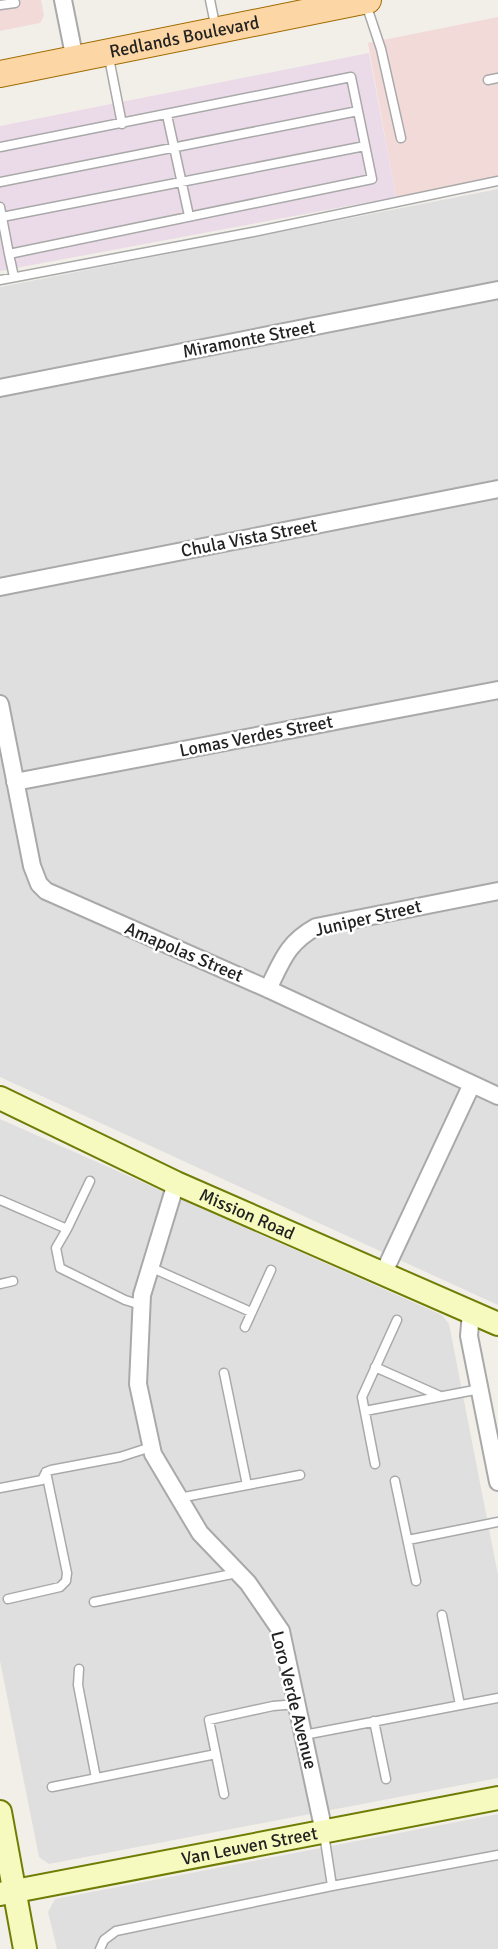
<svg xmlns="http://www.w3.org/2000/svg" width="498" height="1949" font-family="Signika,sans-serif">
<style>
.residential{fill:#e0dfdf}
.commercial{fill:#f2dad9}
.industrial{fill:#ebdbe8}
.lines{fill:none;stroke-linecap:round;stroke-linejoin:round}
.lane-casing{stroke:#a9a9a9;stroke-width:11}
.street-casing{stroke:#a9a9a9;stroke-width:20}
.secondary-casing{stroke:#707d05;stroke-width:26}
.primary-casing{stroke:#a06b00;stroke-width:28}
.lane{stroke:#fff;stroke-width:8}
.street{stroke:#fff;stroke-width:16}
.secondary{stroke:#f7fabf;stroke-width:22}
.primary{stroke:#fcd6a4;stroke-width:26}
.labels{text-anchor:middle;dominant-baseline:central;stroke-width:5;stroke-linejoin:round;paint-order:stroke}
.street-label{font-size:18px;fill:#222;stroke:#fff}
</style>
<rect width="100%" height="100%" fill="#f2efe9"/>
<path class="residential" d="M498,189V1305L0,1077V287Z
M0,1119L442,1315L449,1324L498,1575V1778L49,1864L39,1857L0,1661Z
M498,1814V1949H57L48,1912L55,1899Z"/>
<path class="commercial" d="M0,0H41L44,16L40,23L0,31Z
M498,17V176L396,197L368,43Z"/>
<path class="industrial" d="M369,53L396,197L0,271V126Z"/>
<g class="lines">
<g class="lane-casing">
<path id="lane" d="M210,0L216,29
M366,4L381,49L401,138
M0,5L15,3L14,0
M108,53L122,124
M488,80L498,78
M167,115L189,216
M0,147L351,77L372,179L9,254L0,207
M0,182L358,111
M2,217L365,146
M9,254L14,277
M0,280L253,232L498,181
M0,1200L67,1229L56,1248L60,1268L125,1300L141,1305
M67,1229L90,1181
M150,1267L251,1312
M0,1284L13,1281
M245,1327L271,1270
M375,1367L440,1396
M224,1373L247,1485
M365,1411L480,1389
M375,1464L362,1397L397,1320
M395,1481L416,1581
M0,1488L42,1480L46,1472L51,1470L120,1457L151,1447
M179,1498L300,1475
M408,1540L498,1522
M8,1599L60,1587L66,1581L67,1573L46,1472
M94,1602L237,1573
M442,1615L460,1705
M79,1669L78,1685L96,1778
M374,1721L386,1779
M304,1735L498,1698
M52,1787L216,1754
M224,1794L209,1720L273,1706L297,1704
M324,1834L332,1886L498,1855
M100,1949L104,1940L116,1931L332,1886"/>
</g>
<g class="street-casing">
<path id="street" d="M63,0L75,60
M0,388L498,290
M0,587L498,489
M0,704L32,866L39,884L46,891L268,989L498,1096
M15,782L498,690
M268,989C282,961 287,943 316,927L498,891
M176,1183L142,1295L138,1384L153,1454L200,1533L248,1583L281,1631L324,1832
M384,1272L472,1084
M471,1312L469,1336L498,1482"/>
</g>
<g class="secondary-casing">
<g id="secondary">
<path id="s1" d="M0,1098L176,1183L498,1324"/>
<path d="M0,1812L25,1949"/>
<path id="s2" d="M0,1894L498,1798"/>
</g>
</g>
<g class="primary-casing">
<g id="primary">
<path id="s3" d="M0,74L368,0"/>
</g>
</g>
<use href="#lane" class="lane"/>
<use href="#street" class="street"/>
<use href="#secondary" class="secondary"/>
<use href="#primary" class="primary"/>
</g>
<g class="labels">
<g class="street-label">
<text stroke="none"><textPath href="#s3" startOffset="188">Redlands Boulevard</textPath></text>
<text transform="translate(249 339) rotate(-11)">Miramonte Street</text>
<text transform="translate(249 538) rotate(-11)">Chula Vista Street</text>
<text transform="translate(256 736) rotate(-11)">Lomas Verdes Street</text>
<text transform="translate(368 918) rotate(-13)">Juniper Street</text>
<text transform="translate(184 952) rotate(23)">Amapolas Street</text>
<text stroke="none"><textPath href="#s1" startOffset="273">Mission Road</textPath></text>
<text transform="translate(294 1700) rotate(76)">Loro Verde Avenue</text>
<text stroke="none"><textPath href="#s2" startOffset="254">Van Leuven Street</textPath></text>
</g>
</g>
</svg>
